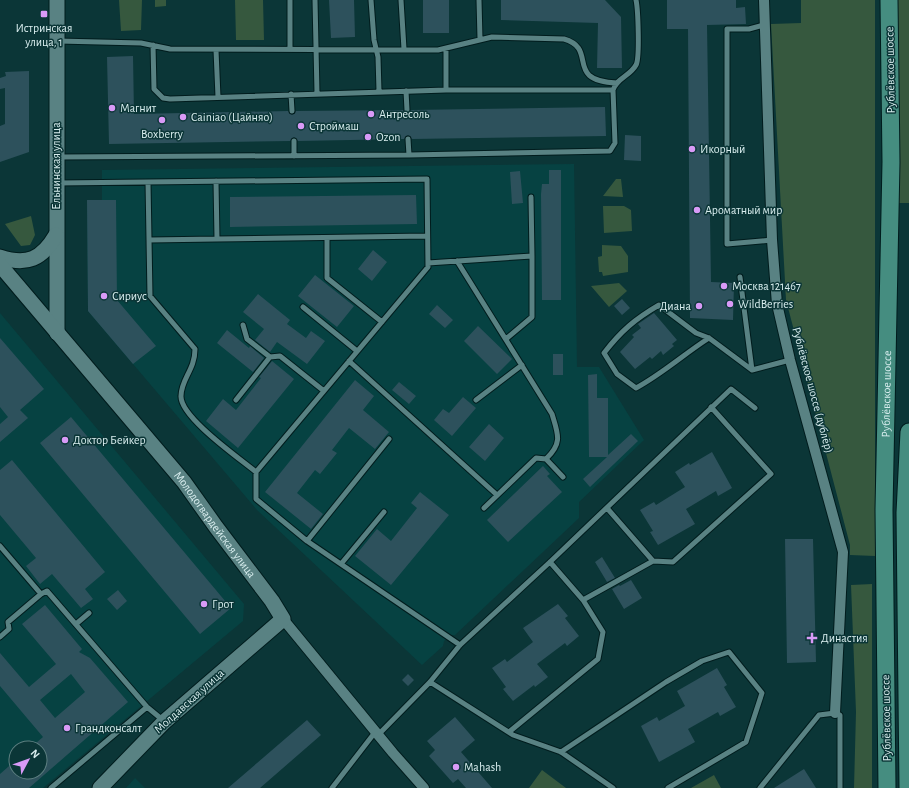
<svg xmlns="http://www.w3.org/2000/svg" width="909" height="788" font-family="'Alegreya Sans',sans-serif">
<style>
.built{fill:#064242;fill-rule:evenodd}
.green{fill:#36583e}
.building{fill:#2d515c;fill-rule:evenodd}
.lines{fill:none;stroke-linecap:round;stroke-linejoin:round}
.lane-casing{stroke:#001c1d;stroke-width:7}
.street-casing{stroke:#001c1d;stroke-width:12}
.secondary-casing{stroke:#001c1d;stroke-width:17}
.primary-casing{stroke:#001c1d;stroke-width:19}
.lane{stroke:#598283;stroke-width:5}
.street{stroke:#598283;stroke-width:10}
.secondary{stroke:#598283;stroke-width:15}
.primary{stroke:#458d80;stroke-width:17}
.poi-dot{fill:#d99af7;stroke:#0b3637;stroke-width:1.5}
.labels{text-anchor:middle;dominant-baseline:central;stroke-width:3;stroke-linejoin:round;paint-order:stroke}
.poi-label{font-size:12px;fill:#d8edee;stroke:#0b3637;text-anchor:start}
.street-label{font-size:12px;fill:#d8edee;stroke:#0b3637}
</style>
<rect width="100%" height="100%" fill="#0b3637"/>
<path class="built" d="M574,164L577,367H599L644,440L579,502V518L455,635H451L444,641L443,646L422,665L257,510L88,311L87,200H102V170Z
M0,313L244,604L243,621L43,788H0ZM16,748H40V772H16Z
M135,778L145,788H126Z"/>
<path class="green" d="M119,0H142L141,30L121,31Z
M155,0H166V6L155,7Z
M235,0H263L264,40H236Z
M801,0H875V556L850,555V545L786,300L771,24L801,23Z
M897,0H909V203H899Z
M616,179H621L623,197L603,196Z
M603,206H624L631,210L632,231L604,233Z
M31,216L35,235L30,245L21,246L5,224Z
M602,245L621,246L628,256V272L603,276L602,272H599L598,257L602,256Z
M619,283L627,291L609,307L591,286Z
M872,584V788H854L856,712L851,585Z
M542,770L566,788H529Z
M714,775L721,788H691Z"/>
<path class="building" d="M329,0H354L355,37L331,38Z
M423,0H449V33H423Z
M501,0H605L621,17L622,68H597L598,23L501,20Z
M667,0H736V8L745,7L746,24L707,25L711,282L734,283L733,320L690,318L688,29H667Z
M133,56L134,114L288,111L292,115L296,111L403,110L407,114L411,110L605,107L606,136L412,139L408,135L404,139L298,141L294,137L290,141L109,144L107,57Z
M29,71V152L0,162V126L5,124V88L0,89V78L6,76L5,72Z
M625,135L641,136V161L624,160Z
M549,170H561V300H542L541,194L542,184H549Z
M520,171L523,203L512,204L510,172Z
M416,195L417,224L230,227V197Z
M87,200H116L117,300L156,346L133,364L88,311Z
M373,250L387,262L372,281L358,269Z
M315,275L354,306L337,327L298,296Z
M258,294L290,320L287,324L306,338L311,331L325,341L307,364L277,342L270,352L255,340L264,329L243,312Z
M622,299L630,308L622,315L614,306Z
M437,305L453,320L445,328L429,314Z
M654,313L677,340L672,344L674,346L663,355L661,351L652,359L650,357L635,369L620,352L634,337L632,335L641,328L638,324Z
M478,326L512,359L497,374L464,341Z
M227,330L249,348L250,346L264,358L253,372L217,343Z
M0,338L44,389L20,410L28,418L0,442V424L8,417L0,407Z
M553,354H563V375H553Z
M272,361L294,379L238,448L206,421L223,399L236,410L261,378L259,377Z
M597,374V398H608V455L631,434L638,441L590,487L583,479L607,457H589L588,375Z
M355,380L374,396L363,410L389,432L375,449L349,428L332,450L337,453L320,474L315,470L297,493L323,514L311,529L265,492Z
M399,382L416,396L409,404L392,390Z
M463,397L476,408L452,436L434,420L443,409L449,413Z
M71,417L231,608L200,634L40,443Z
M489,424L504,438L485,461L469,447Z
M712,452L732,488L718,496L716,491L686,509L695,524L658,545L650,532L653,531L640,510L654,502L656,505L685,487L675,472L689,463L690,465Z
M12,460L105,572L85,589L93,599L81,608L52,574L40,584L26,566L36,558L0,515V470Z
M543,466L550,474L547,476L562,492L508,542L487,520Z
M420,492L449,515L391,585L355,556L377,529L391,541L417,508L411,503Z
M785,539H813L816,662L787,663Z
M602,557L615,578L607,582L595,562Z
M631,580L642,598L624,609L612,589L619,585L620,586Z
M118,590L127,601L117,610L107,599Z
M558,604L568,616L565,618L579,636L567,646L565,643L537,664L548,677L535,687L534,685L513,701L503,689L506,687L492,668L505,659L507,662L533,642L523,628Z
M45,605L82,649L79,652L90,658L128,702L29,788H0V774L16,760V772H40V748H30L43,737L0,686V653L29,687L56,664L22,624ZM71,674L85,692L55,718L40,700Z
M717,668L727,685L724,687L736,707L720,716L718,712L688,729L695,742L659,762L641,726L657,717L659,721L685,706L677,691Z
M408,674L414,680L408,686L402,680Z
M455,717L475,740L461,752L492,788H466L458,779L453,783L429,756L435,750L427,741Z
M307,720L321,735L260,788H228Z
M804,769L816,788H774Z"/>
<g class="lines">
<g class="lane-casing">
<path id="lane" d="M290,0V49
M315,0L317,93
M371,0L374,40L378,57L379,91
M401,0L404,49
M479,0L480,39
M764,25L749,29H727V244L772,240
M58,41L141,43L170,49L438,50L492,37L564,39C599,49 563,81 617,83
M153,45L154,89L163,98L170,99L446,90H613
M446,49V90
M216,50L218,97
M406,91L407,110
M291,94L292,111
M408,139L409,155
M294,141V156
M59,157L409,155L610,151L615,143L613,90C617,78 630,76 636,65C640,58 638,9 636,0
M216,181L217,239L427,236
M58,183L427,179L428,267L256,472C239,458 180,417 181,396C181,379 195,370 195,349L150,296L148,182
M327,238V278L382,322
M149,240L217,239
M457,261L552,414C558,434 563,443 546,459L536,458L484,508
M428,263L532,256L531,197
M740,277L752,370
M303,307L357,351
M243,325L247,339L270,357
M709,338C684,354 662,374 636,388L617,374L604,353C621,331 635,319 659,305L696,333L709,338L752,370L790,360
M506,339L532,317V256
M349,361L497,495
M236,400L270,357L280,356L324,391
M476,400L522,365
M546,459L563,477
M256,472V499L307,541L389,439
M607,508L653,561L673,562L771,474L711,407
M307,541L460,645
M0,546L41,594L47,591L147,707L164,721
M341,564L384,512
M583,600L653,561
M76,624L89,613
M0,637L9,629L8,622L41,594
M430,682L513,735L561,752L613,788
M509,732L598,659L603,632L583,600L550,562
M379,734L430,682L460,645L550,562L731,389L755,408
M561,752L666,682L702,661L729,652L762,693L746,742L668,788
M51,788L147,707
M332,788L376,731
M760,788L819,715L835,713L840,715V788"/>
</g>
<g class="street-casing">
<path id="street" d="M764,0L772,240L777,304L790,360L843,552L835,713
M283,619L393,753L424,788"/>
</g>
<g class="secondary-casing">
<g id="secondary">
<path d="M57,0V333"/>
<path d="M0,257C27,266 42,259 56,235"/>
<path id="s1" d="M0,265L184,482L216,527L272,601L283,619L164,722L100,788"/>
</g>
</g>
<g class="primary-casing">
<g id="primary">
<path id="s2" d="M887,788L884,510L891,162L889,0"/>
<path d="M908,788L905,513L909,432"/>
</g>
</g>
<use href="#lane" class="lane"/>
<use href="#street" class="street"/>
<use href="#secondary" class="secondary"/>
<use href="#primary" class="primary"/>
</g>
<g class="poi-dot">
<rect x="40" y="10" width="8" height="8" rx="2"/>
<circle cx="112" cy="108" r="4"/>
<circle cx="371" cy="114" r="4"/>
<circle cx="183" cy="117" r="4"/>
<circle cx="162" cy="120" r="4"/>
<circle cx="301" cy="126" r="4"/>
<circle cx="368" cy="137" r="4"/>
<circle cx="692" cy="149" r="4"/>
<circle cx="697" cy="210" r="4"/>
<circle cx="724" cy="286" r="4"/>
<circle cx="104" cy="296" r="4"/>
<circle cx="730" cy="304" r="4"/>
<circle cx="699" cy="306" r="4"/>
<circle cx="65" cy="440" r="4"/>
<circle cx="204" cy="604" r="4"/>
<path d="M810 632h4v4h4v4h-4v4h-4v-4h-4v-4h4z"/>
<circle cx="67" cy="728" r="4"/>
<circle cx="456" cy="767" r="4"/>
</g>
<g class="labels">
<g class="poi-label">
<text x="44" y="28" text-anchor="middle">Истринская<tspan x="44" dy="14">улица, 1</tspan></text>
<text x="120" y="108">Магнит</text>
<text x="379" y="114">Антресоль</text>
<text x="191" y="117">Cainiao (Цайняо)</text>
<text x="309" y="126">Строймаш</text>
<text x="162" y="134" text-anchor="middle">Boxberry</text>
<text x="376" y="137">Ozon</text>
<text x="700" y="149">Икорный</text>
<text x="705" y="210">Ароматный мир</text>
<text x="732" y="286">Москва 121467</text>
<text x="112" y="296">Сириус</text>
<text x="738" y="304">WildBerries</text>
<text x="691" y="306" text-anchor="end">Диана</text>
<text x="73" y="440">Доктор Бейкер</text>
<text x="212" y="604">Грот</text>
<text x="821" y="638">Династия</text>
<text x="75" y="728">Грандконсалт</text>
<text x="464" y="767">Mahash</text>
</g>
<g class="street-label">
<text transform="translate(890 70) rotate(-91)">Рублёвское шоссе</text>
<text transform="translate(56 166) rotate(-90)">Ельнинская улица</text>
<text transform="translate(813 390) rotate(75)">Рублёвское шоссе (дублёр)</text>
<text stroke="none"><textPath href="#s2" startOffset="394">Рублёвское шоссе</textPath></text>
<text stroke="none"><textPath href="#s1" startOffset="337">Молодогвардейская улица</textPath></text>
<text transform="translate(189 701) rotate(-42)">Молдавская улица</text>
<text transform="translate(886 718) rotate(-91)">Рублёвское шоссе</text>
</g>
</g>
<g transform="translate(28 760) rotate(49)"><circle r="19" fill="#0b3637" stroke="#5d7f80"/>
<path d="M0-3L7 15L0 10L-7 15Z" fill="#d99af7"/>
<text y="-6" font-size="11" font-weight="bold" text-anchor="middle" fill="#d8edee">N</text>
</g>
</svg>
